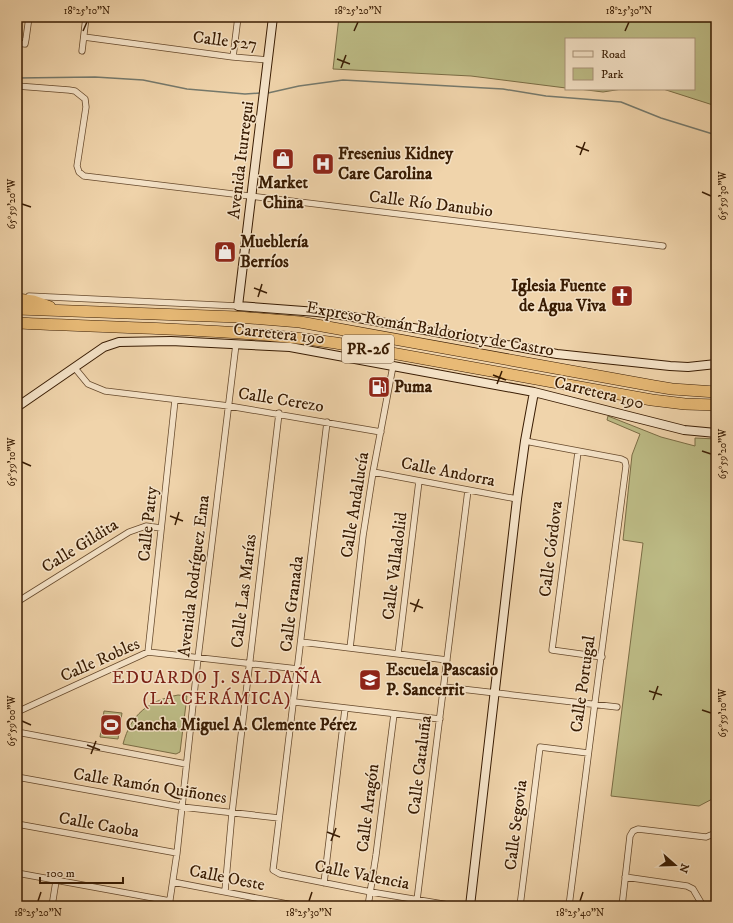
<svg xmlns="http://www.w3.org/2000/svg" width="733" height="923" font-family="'IM FELL DW Pica',serif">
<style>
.green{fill:#bdbc86;stroke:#7a6c44}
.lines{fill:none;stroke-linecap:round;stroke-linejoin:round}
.stream{stroke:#75796c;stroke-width:1.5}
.street-casing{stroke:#66492c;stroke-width:7}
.secondary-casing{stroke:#381b02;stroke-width:10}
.highway-casing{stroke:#381b02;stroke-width:12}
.street{stroke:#f5e3c8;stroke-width:5.5}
.secondary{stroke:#f5e3c8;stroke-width:8}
.highway{stroke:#e8ba76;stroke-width:11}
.ticks{fill:none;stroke:#381b02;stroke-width:1.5}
.labels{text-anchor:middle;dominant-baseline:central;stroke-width:3;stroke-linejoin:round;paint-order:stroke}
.shield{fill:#f5e3c8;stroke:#71573d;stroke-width:1}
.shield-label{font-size:16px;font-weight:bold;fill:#381b02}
.street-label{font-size:17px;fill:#381b02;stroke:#f5e3c8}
.poi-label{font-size:17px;font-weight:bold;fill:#381b02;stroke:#f5e3c8;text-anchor:start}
.neighbourhood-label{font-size:18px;letter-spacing:1px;fill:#7a1f14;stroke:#f5e3c8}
.neatline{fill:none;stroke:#381b02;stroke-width:1.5}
.ticks-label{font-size:10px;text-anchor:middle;fill:#381b02}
</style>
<rect width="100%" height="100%" fill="#f0d4ab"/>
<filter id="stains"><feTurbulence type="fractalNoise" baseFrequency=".005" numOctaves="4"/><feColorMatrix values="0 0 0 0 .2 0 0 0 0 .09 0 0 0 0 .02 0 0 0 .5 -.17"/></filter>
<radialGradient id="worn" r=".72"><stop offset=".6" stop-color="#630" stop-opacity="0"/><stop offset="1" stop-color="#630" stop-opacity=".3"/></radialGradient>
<path class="green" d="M339,17H716V106L663,89H694V39H566V88L471,76L333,69Z
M579,89H622L603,92Z
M608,416L661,437L695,446V438L716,439V797L699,806L611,796L643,543L623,540L632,455L640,434L607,420Z
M178,695L187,696L180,752L176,754L123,744C131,714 148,701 178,695Z
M104,711L122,713L118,739L100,737Z"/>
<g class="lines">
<path class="stream" d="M17,78L95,77L143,80L187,89L245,94L260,93
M268,93L299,86L343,80L503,89L546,96L621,102L661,118L716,135"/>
<g class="street-casing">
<path id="street" d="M84,37L233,57L268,60
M17,43L25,44L26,39L29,17
M82,51L86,17
M233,57L238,17
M17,86L69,90L75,91L85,99L86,107L77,166L79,172L84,176L663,246
M29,296L238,306
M74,367L88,384L105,391L229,406L381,432
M327,422L273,870L280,874L371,892L455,906
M525,441L621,459L625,461L626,466C607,613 587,759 569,906
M578,452L552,650L602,657
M373,472L517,499
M17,602L129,532L146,526L161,528
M301,642L447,660
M350,648L363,536L373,472L393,366
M148,652L175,400
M398,654L419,481
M444,687L617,707
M295,702L440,719
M17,712L148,652L298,669
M17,732L186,764
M17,777L182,807L279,818
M17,824L177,853
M17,873L170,901
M625,877L687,886L693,889L703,906
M173,882L298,906
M324,883L345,709
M225,891L232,813L279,413
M417,900L468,490
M52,906L56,881
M169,906L177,853L198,658L236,344
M368,906L376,855L394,714
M520,906L540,747L588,753
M622,906L630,836L633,831L638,829L706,837L716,833"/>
</g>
<g class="secondary-casing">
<path id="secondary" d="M273,17L238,306L317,312L347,316L557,354L670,366L688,367L716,364
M17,407L104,347L119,342L171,341L290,347L534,392L684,430L716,433
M470,906L517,499L525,441L534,392"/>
</g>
<g class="highway-casing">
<path id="highway" d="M17,299L33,301L50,307
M17,309L238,317L300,322L654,386L672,389L716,392
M17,323C123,328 230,328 336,343L652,400L685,404L716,405"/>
</g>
<use href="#street" class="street"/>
<use href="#secondary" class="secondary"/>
<use href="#highway" class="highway"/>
</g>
<path class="ticks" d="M83,31L87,22M354,31L358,22M625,31L629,22M337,59L350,64M341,68L346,55M576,146L589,151M580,155L585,142M702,192L711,196M22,204L31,207M254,288L267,293M258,297L262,284M493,375L506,380M497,384L502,371M702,451L711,454M22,462L31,466M170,516L183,521M175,525L179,512M410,603L423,608M414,612L419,599M649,691L662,695M653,700L658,686M702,710L711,713M22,721L31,725M87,745L100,750M91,754L96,741M327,832L340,837M331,841L336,828M38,901L41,892M309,901L312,892M580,901L583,892"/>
<defs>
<g id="shop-square" transform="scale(1.15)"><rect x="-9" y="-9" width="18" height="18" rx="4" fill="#8f2418" stroke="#f5e3c8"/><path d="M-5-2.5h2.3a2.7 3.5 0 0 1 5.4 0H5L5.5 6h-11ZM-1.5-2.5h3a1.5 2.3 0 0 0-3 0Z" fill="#fff"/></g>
<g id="hospital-square" transform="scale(1.15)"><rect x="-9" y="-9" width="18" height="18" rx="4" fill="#8f2418" stroke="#f5e3c8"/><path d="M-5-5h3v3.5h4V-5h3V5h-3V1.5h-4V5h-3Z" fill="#fff"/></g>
<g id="church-square" transform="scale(1.15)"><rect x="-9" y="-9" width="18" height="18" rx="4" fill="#8f2418" stroke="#f5e3c8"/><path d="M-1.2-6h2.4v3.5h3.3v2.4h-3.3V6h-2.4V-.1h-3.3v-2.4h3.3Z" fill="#fff"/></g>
<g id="fuel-square" transform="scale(1.15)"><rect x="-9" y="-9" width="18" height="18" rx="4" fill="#8f2418" stroke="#f5e3c8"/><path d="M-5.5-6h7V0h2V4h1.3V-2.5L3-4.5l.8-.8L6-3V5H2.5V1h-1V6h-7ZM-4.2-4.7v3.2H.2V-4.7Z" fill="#fff"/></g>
<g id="school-square" transform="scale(1.15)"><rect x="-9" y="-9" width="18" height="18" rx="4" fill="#8f2418" stroke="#f5e3c8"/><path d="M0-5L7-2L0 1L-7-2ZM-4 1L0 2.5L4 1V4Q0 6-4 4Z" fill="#fff"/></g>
<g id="stadium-square" transform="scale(1.15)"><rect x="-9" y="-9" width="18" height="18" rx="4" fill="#8f2418" stroke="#f5e3c8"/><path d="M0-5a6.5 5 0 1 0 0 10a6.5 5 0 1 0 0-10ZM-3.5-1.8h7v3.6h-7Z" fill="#fff"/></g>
</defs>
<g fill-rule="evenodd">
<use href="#shop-square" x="283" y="159"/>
<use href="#hospital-square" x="323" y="164"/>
<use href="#shop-square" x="225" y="252"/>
<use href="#church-square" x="622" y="296"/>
<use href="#fuel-square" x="379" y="387"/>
<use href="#school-square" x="370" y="680"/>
<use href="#stadium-square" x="111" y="725"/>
</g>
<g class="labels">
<rect class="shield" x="342" y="335" width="52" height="28" rx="3"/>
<g class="shield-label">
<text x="368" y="349">PR-26</text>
</g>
<g class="street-label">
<text transform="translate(225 41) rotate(7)">Calle 527</text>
<text transform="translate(241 160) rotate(-83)">Avenida Iturregui</text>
<text transform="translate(431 204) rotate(7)">Calle Río Danubio</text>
<text transform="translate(430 329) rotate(10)">Expreso Román Baldorioty de Castro</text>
<text transform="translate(279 334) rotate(6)">Carretera 190</text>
<text transform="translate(599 393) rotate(14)">Carretera 190</text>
<text transform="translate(281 400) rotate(9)">Calle Cerezo</text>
<text transform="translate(448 472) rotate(11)">Calle Andorra</text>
<text transform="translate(355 505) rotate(-81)">Calle Andalucía</text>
<text transform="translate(148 524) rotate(-84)">Calle Patty</text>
<text transform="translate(80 546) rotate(-32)">Calle Gildita</text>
<text transform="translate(551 549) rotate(-83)">Calle Córdova</text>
<text transform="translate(395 566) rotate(-83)">Calle Valladolid</text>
<text transform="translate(194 576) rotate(-83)">Avenida Rodríguez Ema</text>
<text transform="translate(244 591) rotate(-83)">Calle Las Marías</text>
<text transform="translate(292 604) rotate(-83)">Calle Granada</text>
<text transform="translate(100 660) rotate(-24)">Calle Robles</text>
<text transform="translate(583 684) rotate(-82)">Calle Portugal</text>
<text transform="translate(420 765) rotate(-83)">Calle Cataluña</text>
<text transform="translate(150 786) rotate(9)">Calle Ramón Quiñones</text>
<text transform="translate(368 808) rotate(-83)">Calle Aragón</text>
<text transform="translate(99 825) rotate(10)">Calle Caoba</text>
<text transform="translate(516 825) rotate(-83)">Calle Segovia</text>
<text transform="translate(362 875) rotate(11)">Calle Valencia</text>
<text transform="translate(227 878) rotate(11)">Calle Oeste</text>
</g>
<g class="poi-label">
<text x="338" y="154">Fresenius Kidney<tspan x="338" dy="20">Care Carolina</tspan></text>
<text x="283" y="183" text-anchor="middle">Market<tspan x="283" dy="20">China</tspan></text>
<text x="240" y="242">Mueblería<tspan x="240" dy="20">Berríos</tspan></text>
<text x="606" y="286" text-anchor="end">Iglesia Fuente<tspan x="606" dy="20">de Agua Viva</tspan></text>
<text x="394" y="387">Puma</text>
<text x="386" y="670">Escuela Pascasio<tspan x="386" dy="20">P. Sancerrit</tspan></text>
<text x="126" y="725">Cancha Miguel A. Clemente Pérez</text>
</g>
<g class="neighbourhood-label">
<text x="217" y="678">EDUARDO J. SALDAÑA<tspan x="217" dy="21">(LA CERÁMICA)</tspan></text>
</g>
</g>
<rect width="733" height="923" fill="none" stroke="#f0d4ab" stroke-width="44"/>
<rect x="565" y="38" width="130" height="52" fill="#f5e3c8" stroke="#a99379"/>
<rect x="573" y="51" width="20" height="6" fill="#f5e3c8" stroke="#a99379"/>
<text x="601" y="58" font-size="12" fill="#381b02">Road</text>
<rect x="573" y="68" width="20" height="12" fill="#bdbc86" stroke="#a99379"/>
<text x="601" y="78" font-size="12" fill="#381b02">Park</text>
<g transform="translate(675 865) rotate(110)" stroke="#f5e3c8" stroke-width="3" paint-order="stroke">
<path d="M0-3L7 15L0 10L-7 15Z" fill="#381b02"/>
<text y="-6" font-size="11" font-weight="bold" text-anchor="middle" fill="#381b02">N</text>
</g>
<path d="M40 877v6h83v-6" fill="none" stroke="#381b02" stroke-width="2"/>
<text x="46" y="877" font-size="12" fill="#381b02" stroke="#f5e3c8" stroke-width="3" paint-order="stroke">100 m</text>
<rect x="22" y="22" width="689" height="879" class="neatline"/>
<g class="ticks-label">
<text x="87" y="14">18°25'10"N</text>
<text x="358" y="14">18°25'20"N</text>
<text x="629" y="14">18°25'30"N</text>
<text transform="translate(722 196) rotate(-90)" y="4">65°59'30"W</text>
<text transform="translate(11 204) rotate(-90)" y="4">65°59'20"W</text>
<text transform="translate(722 454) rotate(-90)" y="4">65°59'20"W</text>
<text transform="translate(11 462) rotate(-90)" y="4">65°59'10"W</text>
<text transform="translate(722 713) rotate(-90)" y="4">65°59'10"W</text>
<text transform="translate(11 721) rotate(-90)" y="4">65°59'00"W</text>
<text x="38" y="916">18°25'20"N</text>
<text x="309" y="916">18°25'30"N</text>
<text x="580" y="916">18°25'40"N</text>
</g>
<rect width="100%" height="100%" filter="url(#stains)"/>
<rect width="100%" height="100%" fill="url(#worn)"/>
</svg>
